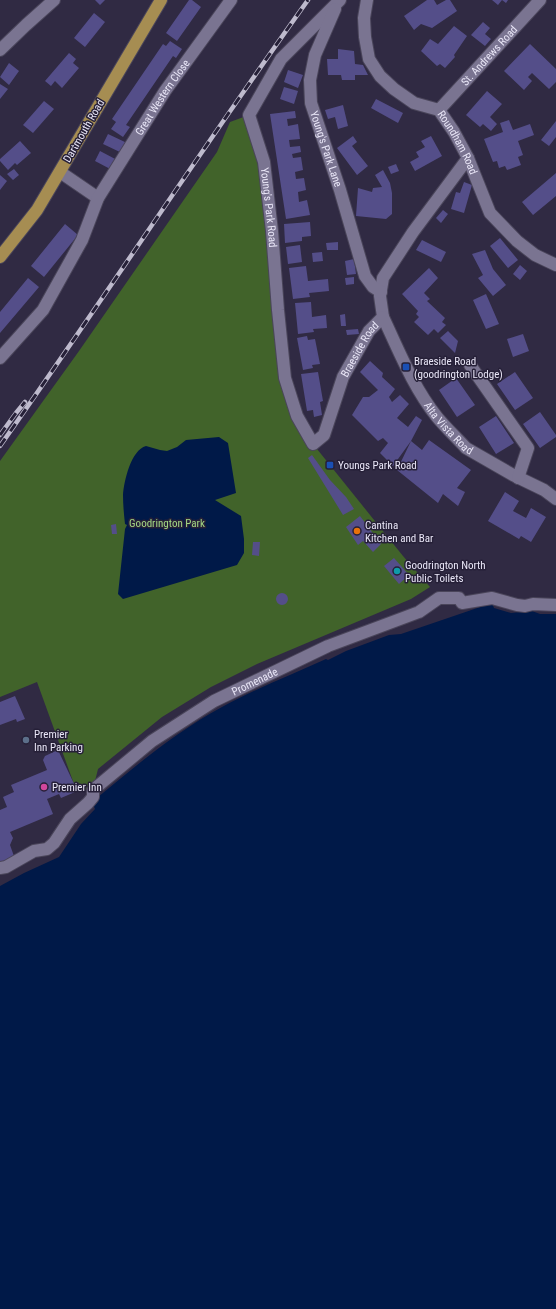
<svg xmlns="http://www.w3.org/2000/svg" width="556" height="1309" font-family="'Roboto Condensed',sans-serif">
<style>
.green{fill:#41632a}
.water{fill:#001948}
.building{fill:#544e89}
.lines{fill:none;stroke-linecap:round;stroke-linejoin:round}
.street-casing{stroke:#4a455a;stroke-width:14}
.primary-casing{stroke:#4a455a;stroke-width:14}
.street{stroke:#7a7491;stroke-width:12}
.primary{stroke:#a68d52;stroke-width:12}
.rail-casing{stroke:#bebacd;stroke-width:4.5}
.rail{stroke:#262038;stroke-width:3;stroke-dasharray:9;stroke-linecap:butt}
.transit-dot{fill:#1a4fb4;stroke:#262038;stroke-width:1.5}
.food-dot{fill:#e8710a;stroke:#262038;stroke-width:1.5}
.culture-dot{fill:#0f9aa8;stroke:#262038;stroke-width:1.5}
.service-dot{fill:#5c6f8a;stroke:#262038;stroke-width:1.5}
.hotel-dot{fill:#d1479c;stroke:#262038;stroke-width:1.5}
.labels{text-anchor:middle;dominant-baseline:central;stroke-width:3;stroke-linejoin:round;paint-order:stroke}
.street-label{font-size:11px;fill:#e9e6f7;stroke:#262038}
.poi-label{font-size:11px;fill:#e9e6f7;stroke:#262038;text-anchor:start}
.park-label{font-size:11px;fill:#a4d884;stroke:#262038}
</style>
<rect width="100%" height="100%" fill="#302a43"/>
<path class="green" d="M249,115L264,162L285,378L313,444L403,556L430,587L411,599L257,664L211,687L162,717L98,769L95,781L84,791L78,782L74,784L37,682L0,697V461L79,351L217,152L230,122Z"/>
<path class="water" d="M219,437L228,443L236,493L215,500L241,516L244,539V553L237,565L123,599L118,594L125,529L127,525L125,524C124,515 123,505 123,495C124,481 131,450 146,446L160,450L167,451L177,447L186,440Z
M492,603L494,608L511,613L532,611L540,614H556V1309H0V886L24,873L59,857L81,824L95,809L92,802C133,768 174,733 222,707C255,689 291,675 326,659L328,660L346,651L389,635L401,634Z"/>
<path class="building" d="M95,0H105L100,5Z
M189,0H192L201,7L177,41L166,33Z
M427,0H434L437,5L446,0H450L457,11L432,28L421,24L414,30L404,16Z
M492,0H508L506,3L502,0L498,5Z
M94,13L105,22L85,47L74,38Z
M483,22L490,28L485,34L491,39L485,46L471,35Z
M454,26L467,36L454,55L455,57L445,68L440,64L437,66L421,51L430,39L438,44Z
M170,41L182,49L176,58L173,56L126,125L130,127L123,137L111,129L116,122L112,119L163,44L166,46Z
M530,44L556,69V82L549,89L532,73L528,77L532,81L524,90L504,71Z
M338,49L354,51L355,64L363,65L368,75H355V80H342L341,75H328L327,59H338Z
M69,53L76,59L73,63L79,68L62,88L55,81L51,86L45,81Z
M9,63L19,71L9,85L0,77Z
M288,70L303,75L298,88L284,82Z
M0,84L8,89L0,99Z
M284,87L298,91L294,104L280,99Z
M487,91L502,104L490,117L497,124L491,131L483,124L480,127L466,115Z
M376,99L403,113L398,123L371,108Z
M44,101L54,109L33,133L23,125Z
M343,105L348,126L338,129L335,117L328,119L325,110Z
M295,111L296,118L287,119L288,126L298,124L300,139L289,140L290,147L300,146L301,152L292,154L293,158L301,157L303,170L295,172L296,179L304,178L306,190L298,192L299,202L307,200L310,215L286,219L270,114Z
M509,120L513,130L530,124L534,135L518,141L523,155L518,157L521,165L507,170L505,166L499,168L497,161L493,162L484,139L503,132L500,123Z
M556,121V137L549,146L541,140Z
M108,134L127,143L122,153L103,144Z
M353,136L357,142L352,146L368,166L357,175L337,148Z
M431,136L442,156L415,171L410,162L419,157L416,152L425,147L421,141Z
M20,141L31,153L17,165L15,163L8,170L0,161V159Z
M100,151L119,161L114,171L95,161Z
M396,164L399,171L391,174L388,167Z
M14,169L19,175L13,180L7,174Z
M383,170L390,183L392,193V214L386,219L356,216L358,188L372,192L373,188L382,187L375,175Z
M556,173V196L533,215L522,202Z
M0,175L7,181L0,190Z
M464,182L472,185L464,213L451,209L456,192L460,193Z
M443,210L448,214L441,223L436,218Z
M310,222L311,236L302,237V241L285,243L284,224Z
M65,224L78,235L44,277L31,266Z
M500,238L518,260L508,268L490,246Z
M422,240L446,252L441,262L416,250Z
M338,242V250H327L326,243Z
M300,245L302,262L288,264L286,247Z
M485,250L493,269L506,285L493,296L478,278L483,275L472,254Z
M322,252L323,261L313,262L312,253Z
M354,259L356,274L347,275L345,261Z
M520,265L527,271L520,280L513,274Z
M306,266L308,281L328,279L329,291L309,293L310,297L293,299L289,268Z
M429,268L438,278L424,293L430,299L427,301L445,318L442,322L446,325L438,333L434,329L428,335L414,322L419,317L416,314L418,311L402,294Z
M354,277V284L346,285L345,278Z
M28,278L39,287L0,333V312Z
M486,294L499,324L486,329L473,300Z
M311,302L312,317L326,315L327,328L313,329L314,332L298,334L295,303Z
M345,314L346,326H341L340,315Z
M358,329L359,334L347,335L346,330Z
M448,331L458,341L455,353L440,338Z
M523,334L529,351L513,357L507,339Z
M307,336L308,340L315,339L320,364L312,365L313,368L303,370L297,338Z
M370,361L383,373L382,377L395,389L389,397L392,402L400,395L409,404L397,418L408,427L416,416L422,420L411,441L422,450L429,440L471,470L457,488L465,492L458,506L443,494L438,503L397,470L411,441L393,466L380,453L388,443L383,438L378,441L352,415L363,397H369L378,390L360,372Z
M318,372L323,401L320,402L322,415L314,417L313,410L307,411L301,374Z
M515,372L533,398L515,410L497,384Z
M456,378L475,405L457,417L439,390Z
M540,412L556,435V437L540,448L523,424Z
M496,416L514,443L496,454L479,427Z
M312,455L330,480L346,497L354,509L343,515L308,458Z
M505,492L519,501L513,511L526,518L531,508L546,517L531,542L521,536L519,539L488,521Z
M360,516L381,544L373,552L363,541L358,545L346,527Z
M116,524L117,534H112L111,525Z
M253,542H260L259,556L252,555Z
M394,558L409,575L399,584L384,566Z
M276 599a6 6 0 1 1 12 0a6 6 0 1 1-12 0Z
M15,696L25,719L17,722L16,719L0,725V702Z
M58,750L77,790L74,791L75,792L61,798L59,794L47,799L53,814L10,832L13,838L10,845L15,859L0,863V810L7,807L3,797L14,792L11,785L47,770L43,760L45,756Z"/>
<g class="lines">
<g class="street-casing">
<g id="street">
<path id="s1" d="M340,0L281,59L249,115L264,162L272,231L278,310L285,378L297,416L313,444L324,435L343,377L369,331L383,317L380,296L383,278L413,232L468,158"/>
<path id="s2" d="M367,0L364,18L365,37L369,59L380,76L394,89L414,103L439,110L454,132L468,158L490,213L517,241L535,255L556,265"/>
<path id="s3" d="M335,9L315,55L310,80L311,103L340,190L365,276L373,287L381,292"/>
<path d="M0,50L26,25L54,0"/>
<path id="s4" d="M439,110L540,0"/>
<path d="M60,172L98,198"/>
<path id="s5" d="M383,317C399,351 413,387 437,417C446,428 457,438 466,448L513,475L544,490L556,499"/>
<path id="s6" d="M0,358L43,310L82,240L98,198L165,91L231,0"/>
<path d="M470,365L528,448L518,478"/>
<path id="s7" d="M0,868L6,867L34,851L47,849L54,843L70,819L88,803L93,797V790L152,741L214,701L328,646L419,612L439,598H459L462,603L492,598L517,605L525,606L533,604L556,605"/>
</g>
</g>
<g class="primary-casing">
<path id="primary" d="M0,257L37,210L161,0"/>
</g>
<use href="#street" class="street"/>
<use href="#primary" class="primary"/>
<g class="rail-casing">
<path id="rail" d="M0,435L16,413L25,402
M0,446C104,298 203,147 308,0"/>
</g>
<use href="#rail" class="rail"/>
</g>
<g class="transit-dot">
<rect x="402" y="363" width="8" height="8" rx="2"/>
<rect x="326" y="461" width="8" height="8" rx="2"/>
</g>
<circle class="food-dot" cx="357" cy="531" r="4"/>
<circle class="culture-dot" cx="397" cy="571" r="4"/>
<circle class="service-dot" cx="26" cy="740" r="4"/>
<circle class="hotel-dot" cx="44" cy="787" r="4"/>
<g class="labels">
<g class="street-label">
<text stroke="none"><textPath href="#s4" startOffset="74">St. Andrews Road</textPath></text>
<text stroke="none"><textPath href="#s6" startOffset="309">Great Western Close</textPath></text>
<text transform="translate(84 131) rotate(-60)">Dartmouth Road</text>
<text stroke="none"><textPath href="#s2" startOffset="187">Roundham Road</textPath></text>
<text stroke="none"><textPath href="#s3" startOffset="147">Young's Park Lane</textPath></text>
<text stroke="none"><textPath href="#s1" startOffset="243">Young's Park Road</textPath></text>
<text stroke="none"><textPath href="#s1" startOffset="594">Braeside Road</textPath></text>
<text stroke="none"><textPath href="#s5" startOffset="130">Alta Vista Road</textPath></text>
<text stroke="none"><textPath href="#s7" startOffset="324">Promenade</textPath></text>
</g>
<g class="poi-label">
<text x="414" y="361">Braeside Road<tspan x="414" dy="13">(goodrington Lodge)</tspan></text>
<text x="338" y="465">Youngs Park Road</text>
<text x="365" y="525">Cantina<tspan x="365" dy="13">Kitchen and Bar</tspan></text>
<text x="405" y="565">Goodrington North<tspan x="405" dy="13">Public Toilets</tspan></text>
<text x="34" y="734">Premier<tspan x="34" dy="13">Inn Parking</tspan></text>
<text x="52" y="787">Premier Inn</text>
</g>
<g class="park-label">
<text x="167" y="523">Goodrington Park</text>
</g>
</g>
</svg>
